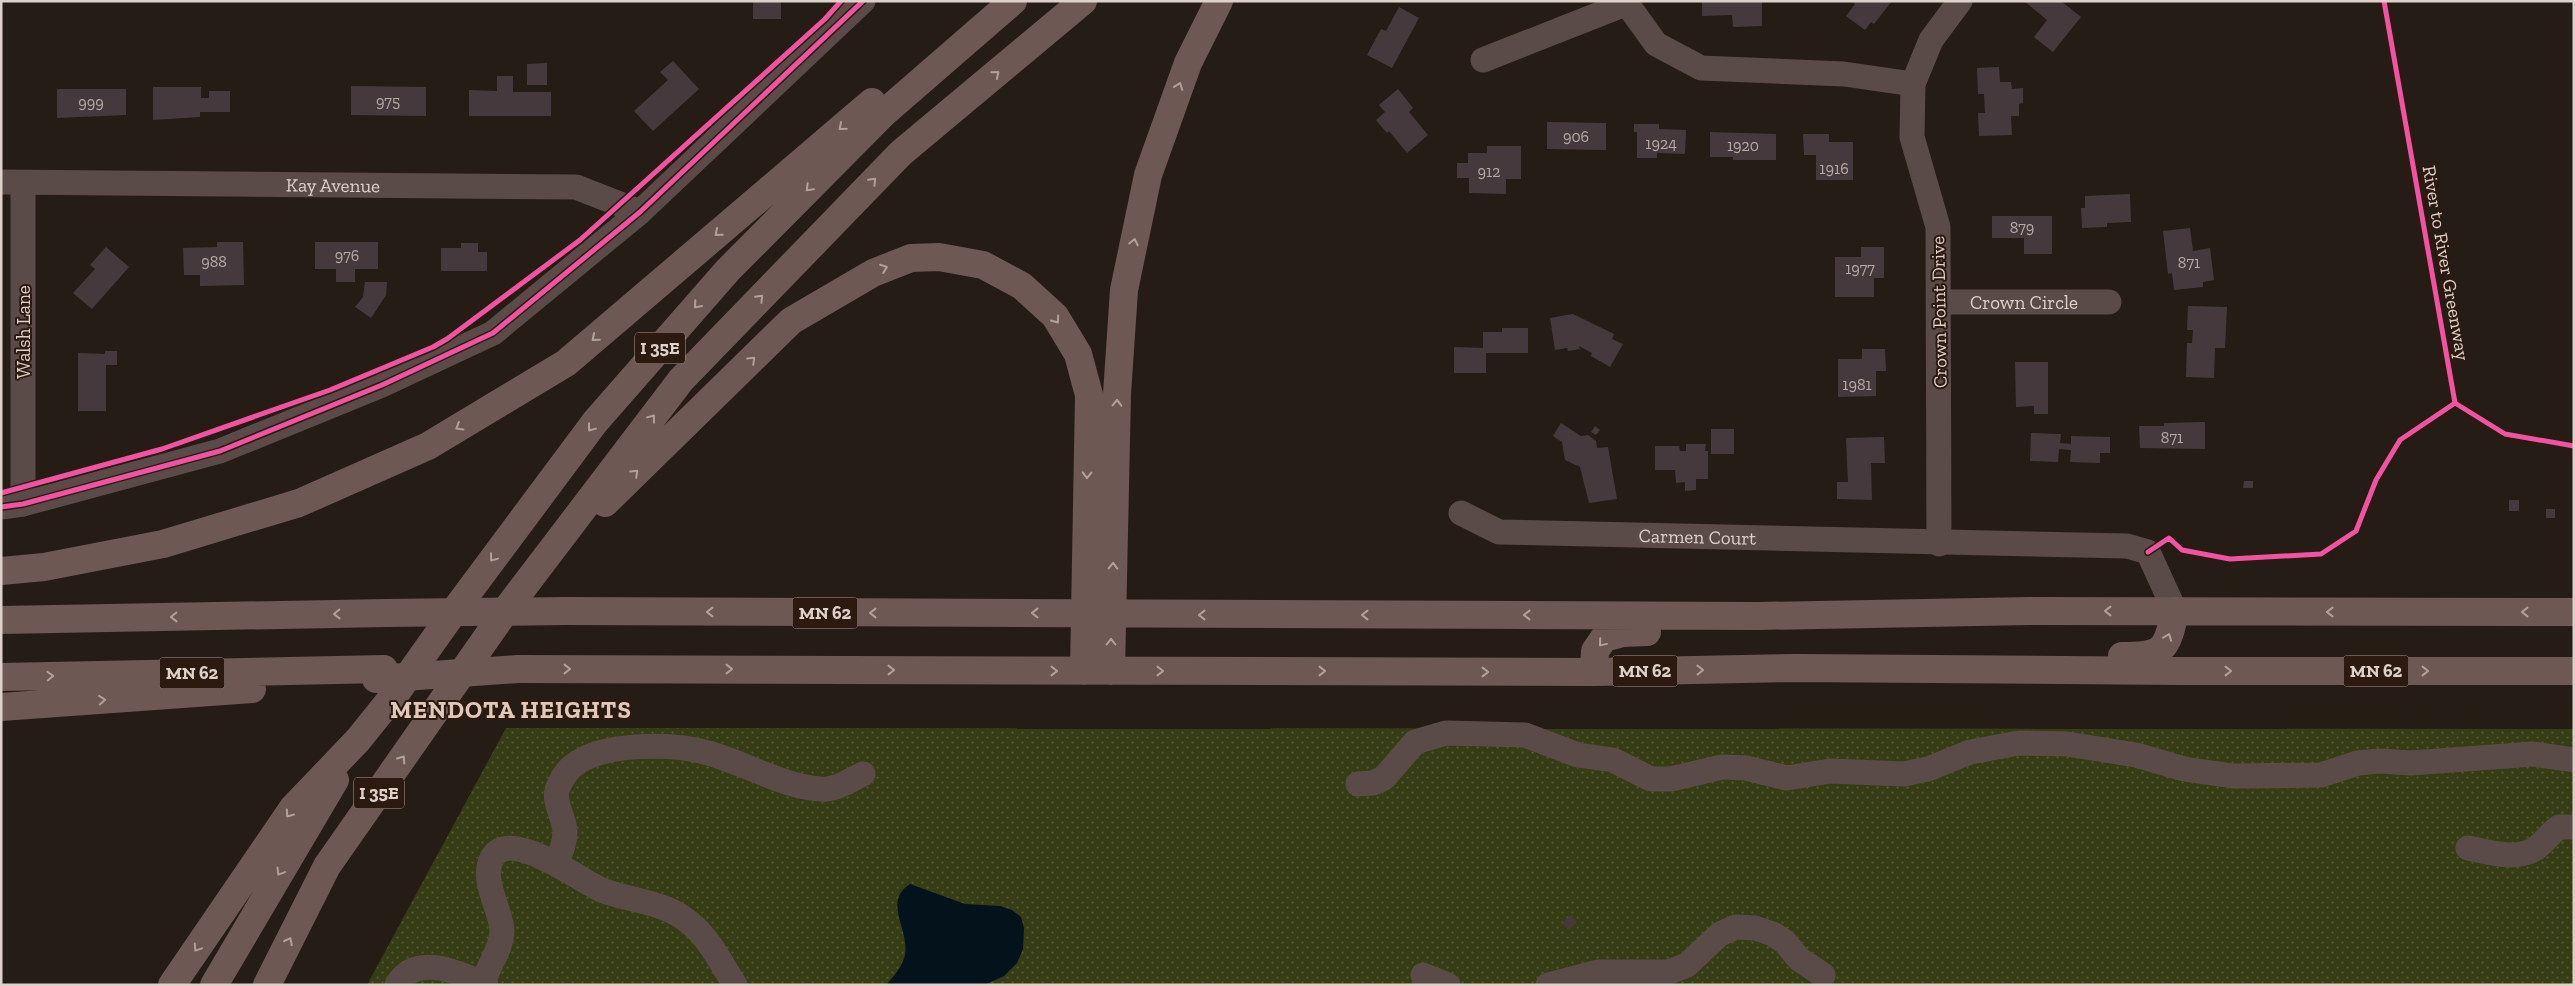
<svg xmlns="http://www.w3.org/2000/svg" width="2575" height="986" font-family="'Zilla Slab',serif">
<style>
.grass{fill:url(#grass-dots)}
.water{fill:#04131b}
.building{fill:#46393d}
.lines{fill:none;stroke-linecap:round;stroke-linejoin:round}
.minor{stroke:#5a4b48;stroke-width:25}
.highway{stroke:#6e5853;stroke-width:28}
.highway-bridge{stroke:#6e5853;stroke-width:28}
.cycleway-casing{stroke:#2c1a10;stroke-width:8}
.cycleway{stroke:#f153a3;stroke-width:5}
.oneway{stroke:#b1a19a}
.labels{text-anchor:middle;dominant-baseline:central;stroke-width:4;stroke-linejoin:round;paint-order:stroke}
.number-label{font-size:16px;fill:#b8aba7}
.shield{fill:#2c1a10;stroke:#a99a92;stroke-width:1}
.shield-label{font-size:18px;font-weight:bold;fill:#ded1ca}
.street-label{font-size:19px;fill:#ded1ca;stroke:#2c1a10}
.district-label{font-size:24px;font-weight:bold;letter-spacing:1px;fill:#e1c8bb;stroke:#2c1a10}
</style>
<defs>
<pattern id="grass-dots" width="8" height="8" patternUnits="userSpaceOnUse" patternTransform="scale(1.25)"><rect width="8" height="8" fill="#363d15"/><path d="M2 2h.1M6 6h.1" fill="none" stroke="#535836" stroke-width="1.8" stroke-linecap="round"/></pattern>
</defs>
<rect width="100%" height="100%" fill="#261c16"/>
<path class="grass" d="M506,728L2574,729V985H367Z"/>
<path class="water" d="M910,884L965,904L1000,906L1012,910L1021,917L1024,928L1023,949L1017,963L1004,976L984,985H886C894,976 902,967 905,955C910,930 882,902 910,884Z"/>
<path class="building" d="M753,1H781V19H753Z
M1702,1H1762V26L1733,27L1732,15L1702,16Z
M1851,1H1892L1874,24L1871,22L1865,30L1846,16L1855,4Z
M2024,1H2061L2081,17L2053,52L2034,37L2047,20Z
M1399,7L1419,18L1392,68L1367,55L1381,29L1386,31Z
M673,61L699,89L653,131L634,111L668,80L660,72Z
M547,63V85H527V64Z
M1999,67L2000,82H2011L2012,89L2023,88V103L2019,104V116H2011L2012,135L1979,136L1978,113H1985L1984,94H1978L1977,68Z
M497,76H513V92H551V116H469V90L497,91Z
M351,86L426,87V116L351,115Z
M153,87H201V98H209V91H230V112H200V117L153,120Z
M57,89H126V115L57,118Z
M1398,89L1413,108L1409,112L1428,135L1407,153L1389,131L1387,133L1376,120L1385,112L1379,105Z
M1547,122L1606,123V150L1547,149Z
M1634,124H1659V129L1686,130L1685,154L1657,153V158H1637V132H1634Z
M1710,132L1776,134V160H1733V157H1710Z
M1803,134H1829V142H1853V180H1816V155H1804Z
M1487,146H1521V179H1506V194L1469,193V178H1457V163H1468V153H1487Z
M2130,194L2131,222L2107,223V227L2082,228L2081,208H2085V196Z
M1992,216H2052V254H2024V238H1992Z
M2190,228L2193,251L2210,248L2214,280L2203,282V287L2174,290L2172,273L2168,274L2163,231Z
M217,242H243L244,285L200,286V275H184L183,248L217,247Z
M315,242H378V269H355V282H336V269H315Z
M461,243H478V252H487V271H441V248H461Z
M106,247L129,267L92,309L73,293L95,269L90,265Z
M1861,247H1884V278H1874V297H1835V257H1861Z
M365,282H387L386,295L371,318L355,307L363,297Z
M2188,306L2227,307L2225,348H2215L2214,378L2186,377L2187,343H2192L2193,330H2187Z
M1573,314L1614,334L1612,339L1623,344L1610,367L1591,356L1592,353L1579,346L1580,349L1568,351L1567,348L1555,350L1550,318Z
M1502,328H1528V353H1486V373H1454V347L1483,348V332H1502Z
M1862,349H1885L1886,371H1876V396L1838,397V359H1862Z
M105,351H117V365H106V411H78V353L105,354Z
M2015,362H2048V414H2034V406L2016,407Z
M2205,422V449L2140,448L2139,426H2164V423Z
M1561,423L1581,436L1588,435L1596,441L1597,448L1608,447L1617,499L1589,503L1580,467L1565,460L1562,442L1553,436Z
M1595,426L1600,430L1596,435L1591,432Z
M1711,429H1734V454H1711Z
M2031,433L2061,434L2060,443L2071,444V436L2110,437V453H2100V463L2070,462L2071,450L2059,449L2058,462L2030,461Z
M1884,437L1885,463H1871L1872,500L1837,499V482H1848L1846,438Z
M1686,444H1706L1705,451H1708V479H1696V490L1685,491V482L1676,483L1675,470H1655V446H1679L1680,451H1686Z
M2244,481H2253V488H2243Z
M2509,500H2519V511H2509Z
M2546,509H2555V518H2546Z
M1571,915L1577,922L1569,930L1562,923Z"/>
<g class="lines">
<g class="minor">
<path d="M1625,1L1656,44L1701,68L1844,74L1913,84"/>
<path d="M1483,60L1625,4"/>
<path id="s1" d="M1,182L576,187L640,212"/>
<path id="s2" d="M1940,302H2109"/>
<path d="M23,504V183"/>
<path d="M1,507L23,504L220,451L382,385L493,333L640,212L863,1"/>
<path id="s3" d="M1461,513L1499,532L2127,546L2148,552L2175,611"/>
<path d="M1939,544L1938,227L1912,137L1913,84L1931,40L1960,1"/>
<path d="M1358,784L1373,783L1384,778L1415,742L1446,733L1525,735L1578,755L1613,760L1651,779H1671L1722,767L1746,768L1787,778L1830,771L1904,774L1928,769L1970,752L2019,743L2067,744L2136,755L2184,769L2233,776L2321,775L2358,763L2380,761L2411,763L2533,754L2574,760"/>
<path d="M2468,848C2490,852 2514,861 2535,849C2544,843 2550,833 2559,827H2574"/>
<path d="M556,863C561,852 565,843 565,831C564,815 550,799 560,783C563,777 569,768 574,765C603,742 674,743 708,753C745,763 781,786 820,789C835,791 850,780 863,774"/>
<path d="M1423,975L1448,985"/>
<path d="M397,985C416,952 460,973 486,985"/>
<path d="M483,985C487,966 501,951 502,932C502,909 480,882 492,858C510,826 583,883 604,891C629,900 660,902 682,917C708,934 719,960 735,985"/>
<path d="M1548,985L1598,972H1669L1687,965L1720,934L1736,927L1755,928L1773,934L1785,942L1799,959L1823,975"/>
</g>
<path class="highway" d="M605,503L791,321L873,273L911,258L939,257L983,265L1022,286L1055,316L1078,354L1089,395L1084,671
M1,571L44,567L163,544L299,503L428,446L566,363L872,102
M565,611L1758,616L2030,611L2574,612
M1,620L386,613
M2122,656C2163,656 2167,651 2175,611
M518,669L1594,672L1796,668L2179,671H2574
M1111,671L1117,394L1124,290L1148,175L1188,63L1219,1
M1594,672L1595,651L1604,638L1623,633L1647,632
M1,677L384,669
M1,707L252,689
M172,985L293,808L358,740L399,689L455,610L595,422L728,270L884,113L1013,1
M214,985L335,780
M267,985L327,866L506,610L681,380L901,153L1083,1"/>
<path class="highway-bridge" d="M386,613L565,611
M376,679L518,669"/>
<g class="cycleway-casing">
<path id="cycleway" d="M2384,1L2455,403L2505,434L2574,446
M1,493L162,449L330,390L433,347L447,339L580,240L825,19L841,1
M1,507L23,504L220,451L382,385L493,333L640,212L863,1
M2148,552L2169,538L2182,550L2230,559L2321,554L2356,531L2376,480L2400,440L2455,403"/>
</g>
<use href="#cycleway" class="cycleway"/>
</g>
<defs><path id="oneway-chevron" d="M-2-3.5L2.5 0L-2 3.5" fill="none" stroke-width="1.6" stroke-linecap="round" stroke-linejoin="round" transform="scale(1.25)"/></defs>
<g class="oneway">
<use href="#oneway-chevron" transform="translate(996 74) rotate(-40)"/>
<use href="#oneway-chevron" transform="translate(1179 86) rotate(-70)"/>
<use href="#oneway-chevron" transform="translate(842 127) rotate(140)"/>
<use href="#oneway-chevron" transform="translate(873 181) rotate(-46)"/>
<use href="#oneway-chevron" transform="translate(809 188) rotate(135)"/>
<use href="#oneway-chevron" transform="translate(718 233) rotate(140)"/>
<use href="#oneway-chevron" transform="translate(1134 242) rotate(-78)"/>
<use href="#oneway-chevron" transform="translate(884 268) rotate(-21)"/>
<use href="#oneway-chevron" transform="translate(760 298) rotate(-46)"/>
<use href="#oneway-chevron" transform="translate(697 305) rotate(131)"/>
<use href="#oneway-chevron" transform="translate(1056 320) rotate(55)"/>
<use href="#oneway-chevron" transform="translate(595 338) rotate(140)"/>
<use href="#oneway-chevron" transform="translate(752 360) rotate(-44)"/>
<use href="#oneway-chevron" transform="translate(1117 403) rotate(-89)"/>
<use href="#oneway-chevron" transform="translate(652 418) rotate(-53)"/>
<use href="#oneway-chevron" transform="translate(459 427) rotate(149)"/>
<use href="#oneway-chevron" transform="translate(591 428) rotate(127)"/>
<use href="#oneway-chevron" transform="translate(635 473) rotate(-44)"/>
<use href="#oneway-chevron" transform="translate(1087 475) rotate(91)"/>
<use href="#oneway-chevron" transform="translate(493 558) rotate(127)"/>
<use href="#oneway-chevron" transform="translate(1113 566) rotate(-89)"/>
<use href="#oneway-chevron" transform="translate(2108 611) rotate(-180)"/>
<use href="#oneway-chevron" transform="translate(710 612) rotate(-180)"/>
<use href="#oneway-chevron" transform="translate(2330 612) rotate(180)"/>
<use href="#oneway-chevron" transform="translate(2525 612) rotate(-180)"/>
<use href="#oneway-chevron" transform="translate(873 613) rotate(-180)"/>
<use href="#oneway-chevron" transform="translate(1035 613) rotate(-180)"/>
<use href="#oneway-chevron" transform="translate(337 614) rotate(179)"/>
<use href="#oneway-chevron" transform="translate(1202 615) rotate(-180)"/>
<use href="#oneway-chevron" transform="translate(1365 615) rotate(-180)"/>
<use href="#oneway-chevron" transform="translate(1527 615) rotate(-180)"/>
<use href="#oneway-chevron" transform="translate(174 617) rotate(179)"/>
<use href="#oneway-chevron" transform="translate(2168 637) rotate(-69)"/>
<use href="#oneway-chevron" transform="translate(1111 642) rotate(-90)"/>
<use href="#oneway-chevron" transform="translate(1602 643) rotate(130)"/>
<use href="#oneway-chevron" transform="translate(567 669)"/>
<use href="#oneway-chevron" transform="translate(729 669)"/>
<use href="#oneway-chevron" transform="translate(891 670)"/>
<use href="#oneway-chevron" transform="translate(1700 670) rotate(-1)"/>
<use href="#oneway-chevron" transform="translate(1054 671)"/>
<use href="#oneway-chevron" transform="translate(1160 671)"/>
<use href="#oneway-chevron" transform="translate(1322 671)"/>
<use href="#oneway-chevron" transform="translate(2228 671)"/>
<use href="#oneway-chevron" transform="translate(2425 671)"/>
<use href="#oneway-chevron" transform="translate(1485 672)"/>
<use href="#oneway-chevron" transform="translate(50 676) rotate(-2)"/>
<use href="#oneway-chevron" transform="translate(102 700) rotate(-4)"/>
<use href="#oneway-chevron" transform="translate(402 759) rotate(-55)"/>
<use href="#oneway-chevron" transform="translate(289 814) rotate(125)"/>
<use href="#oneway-chevron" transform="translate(280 872) rotate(121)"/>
<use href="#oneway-chevron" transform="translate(289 941) rotate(-63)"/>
<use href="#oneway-chevron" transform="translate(197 948) rotate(124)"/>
</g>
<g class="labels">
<g class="number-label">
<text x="388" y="101">975</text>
<text x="91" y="102">999</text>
<text x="1576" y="136">906</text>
<text x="1661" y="143">1924</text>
<text x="1743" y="145">1920</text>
<text x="1834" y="168">1916</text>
<text x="1489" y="171">912</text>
<text x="2022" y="227">879</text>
<text x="347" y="255">976</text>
<text x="214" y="261">988</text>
<text x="2189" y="262">871</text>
<text x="1860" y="268">1977</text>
<text x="1857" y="384">1981</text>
<text x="2172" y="437">871</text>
</g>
<g class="shield">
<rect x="635" y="332.5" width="50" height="31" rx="4"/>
<rect x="792.5" y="597.5" width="65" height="31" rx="4"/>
<rect x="1612.5" y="655.5" width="65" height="31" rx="4"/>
<rect x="2343.5" y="655.5" width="65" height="31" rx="4"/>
<rect x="159.5" y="657.5" width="65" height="31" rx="4"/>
<rect x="354" y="777.5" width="50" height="31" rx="4"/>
</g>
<g class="shield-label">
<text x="660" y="348">I 35E</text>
<text x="825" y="613">MN 62</text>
<text x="1645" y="671">MN 62</text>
<text x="2376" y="671">MN 62</text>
<text x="192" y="673">MN 62</text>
<text x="379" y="793">I 35E</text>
</g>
<g class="street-label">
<text stroke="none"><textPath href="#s1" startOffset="332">Kay Avenue</textPath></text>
<text transform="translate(2446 263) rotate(80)">River to River Greenway</text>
<text stroke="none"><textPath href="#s2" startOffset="84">Crown Circle</textPath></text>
<text transform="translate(1939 312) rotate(-91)">Crown Point Drive</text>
<text transform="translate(23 332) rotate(-90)">Walsh Lane</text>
<text stroke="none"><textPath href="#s3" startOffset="241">Carmen Court</textPath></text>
</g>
<g class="district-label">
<text x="511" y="709">MENDOTA HEIGHTS</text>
</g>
</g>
<rect width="2575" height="986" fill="none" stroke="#ded1ca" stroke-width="5"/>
</svg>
